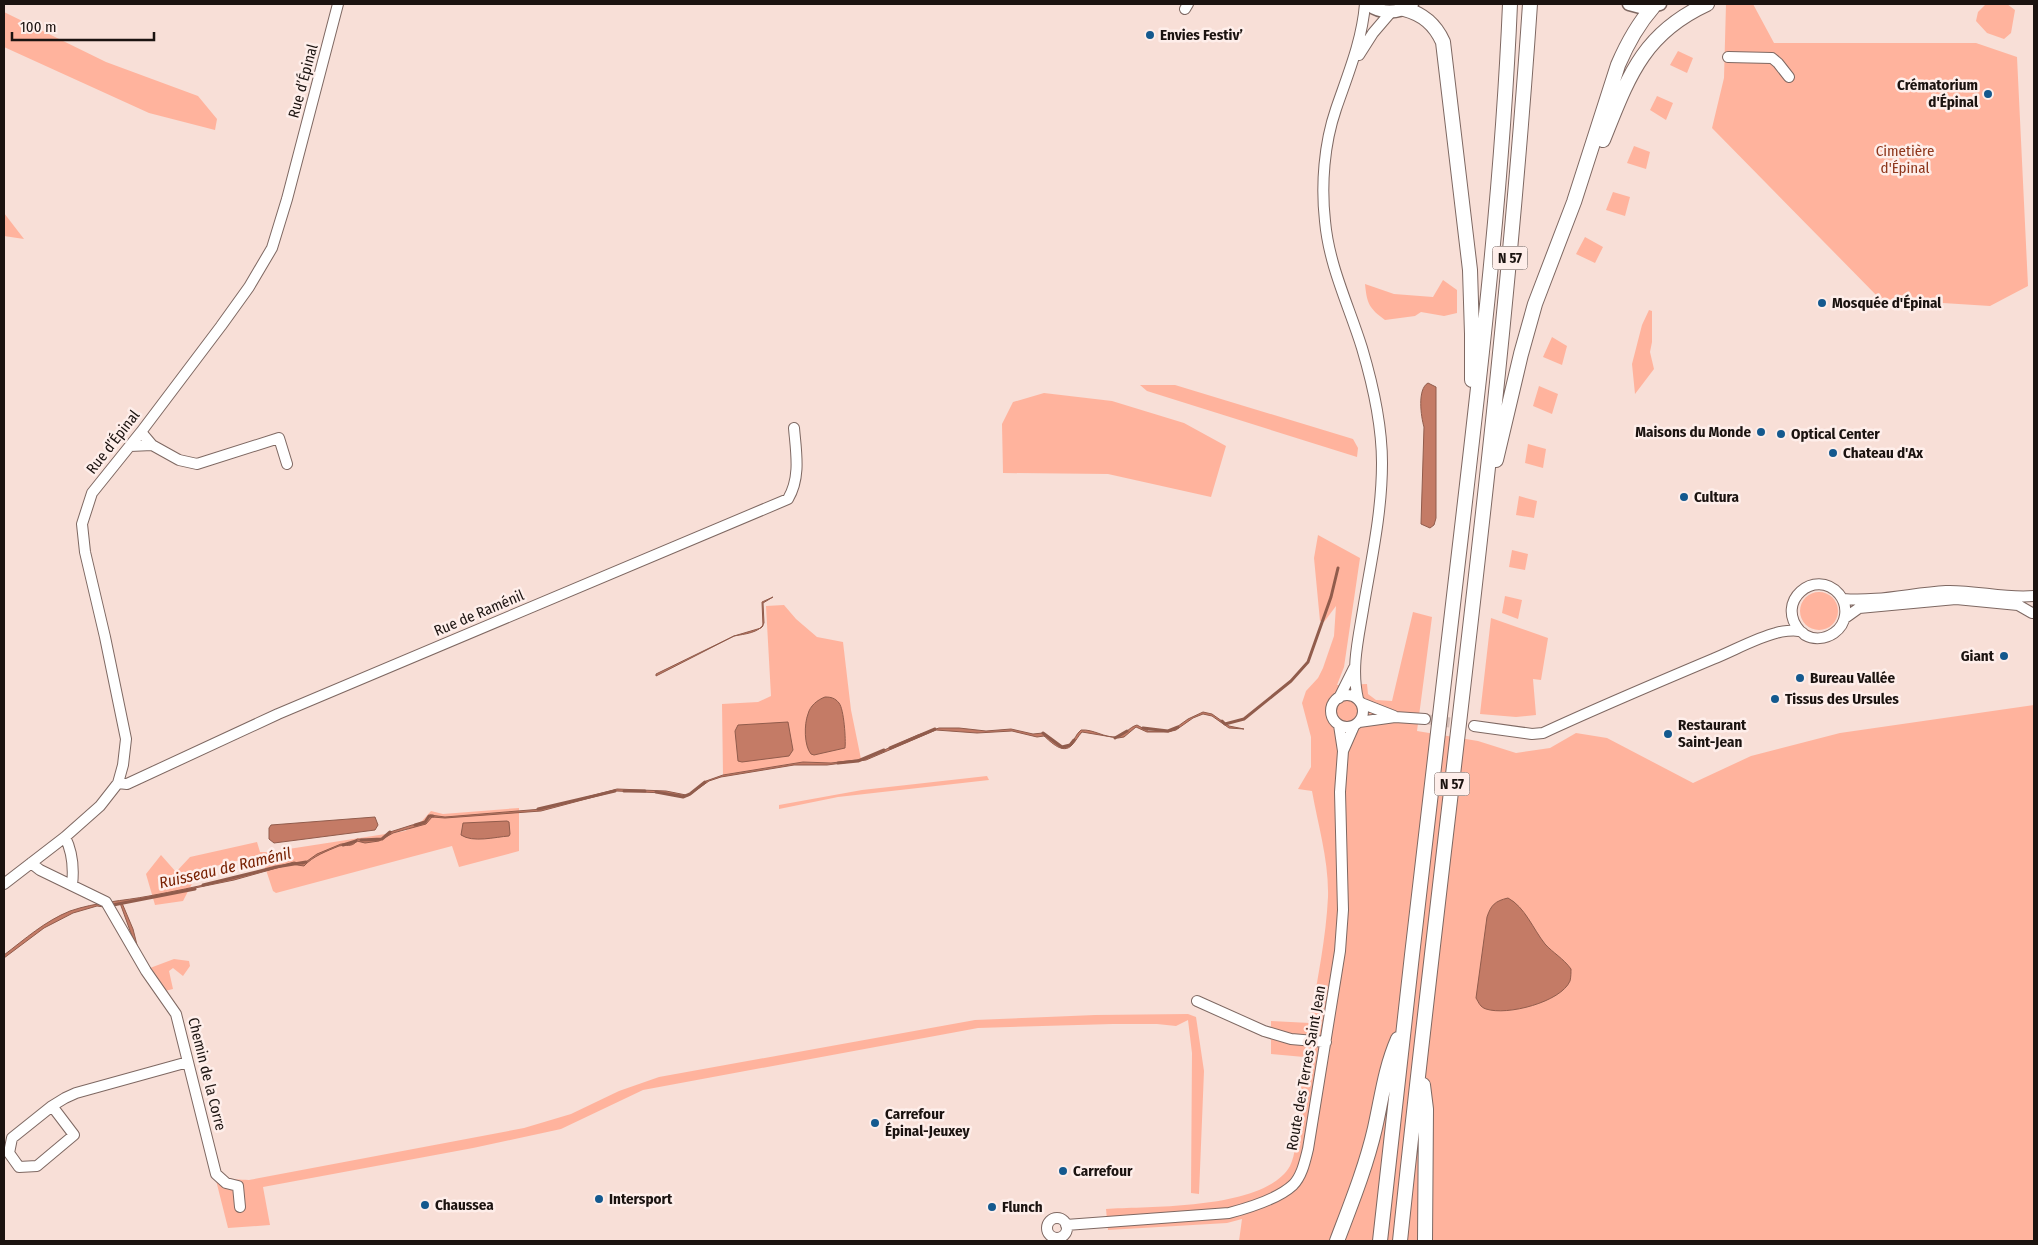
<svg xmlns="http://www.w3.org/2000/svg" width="2038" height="1245" font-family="'Fira Sans Condensed',sans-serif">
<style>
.green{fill:#ffb39d}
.water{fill:#c47b66;stroke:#915c4c}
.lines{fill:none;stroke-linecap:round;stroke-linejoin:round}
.stream{stroke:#915c4c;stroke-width:3}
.minor-tunnel{stroke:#d7c0b9;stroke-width:10;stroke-dasharray:10 5;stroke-linecap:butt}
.minor-casing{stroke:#7e6862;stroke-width:12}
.major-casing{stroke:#7e6862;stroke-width:15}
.highway-casing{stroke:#7e6862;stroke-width:16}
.minor{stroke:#fff;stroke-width:10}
.major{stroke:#fff;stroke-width:12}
.highway{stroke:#fff;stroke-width:14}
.poi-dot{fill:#14598e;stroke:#feeeea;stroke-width:2}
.labels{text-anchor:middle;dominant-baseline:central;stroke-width:5;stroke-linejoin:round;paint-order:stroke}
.shield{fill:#feeeea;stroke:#5f5551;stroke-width:1}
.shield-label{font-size:14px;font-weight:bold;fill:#1b1310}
.poi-label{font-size:15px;font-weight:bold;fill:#1b1310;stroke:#feeeea;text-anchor:start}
.street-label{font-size:15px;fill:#1b1310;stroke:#feeeea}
.park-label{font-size:15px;fill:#8e361b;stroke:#feeeea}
.water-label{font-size:16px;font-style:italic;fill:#782102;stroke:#feeeea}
</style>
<rect width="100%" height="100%" fill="#f8dfd7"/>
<path class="green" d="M1726,4H1753L1774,43H1976L2017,57L2028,286L1990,306L1880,299L1712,128L1724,78Z
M1986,4H2007L2015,10L2011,33L2004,39L1987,33L1976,21L1978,12Z
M4,12L106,62L198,96L217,119L215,130L149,113L4,47Z
M1678,51L1693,58L1687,73L1670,65Z
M1657,96L1673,103L1666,120L1650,110Z
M1634,146L1650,152L1646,169L1627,163Z
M1613,192L1630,197L1625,216L1606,210Z
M4,213L24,239L4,236Z
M1585,237L1603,247L1595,263L1576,254Z
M1443,280L1457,290V313L1444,316L1421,312L1415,316L1385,320C1369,308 1367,304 1365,284L1394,294L1433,297Z
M1649,310L1652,311V342L1650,352L1654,369L1635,394L1632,364L1642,325Z
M1552,337L1567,346L1562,365L1543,357Z
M1140,385H1175L1353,439L1358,448L1357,457L1147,391Z
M1539,386L1558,394L1552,414L1533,406Z
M1044,393L1112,401L1184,423L1226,446L1211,497L1108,474L1003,473L1002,424L1013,402Z
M1528,444L1546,449L1543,468L1525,463Z
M1519,496L1537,501L1534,518L1516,515Z
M1318,535L1360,558L1344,667L1337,685L1367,684L1368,694L1376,700L1392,701L1413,612L1432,617L1417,731L1478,741L1516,753L1550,748L1576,733L1607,738L1693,783L1751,756L1840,733L2034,705V1241H1239L1242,1219L1227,1223L1108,1230L1106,1209C1151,1206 1265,1210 1290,1166C1296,1154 1296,1137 1297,1125C1300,1102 1302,1079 1304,1057L1271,1054V1021L1310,1023C1317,981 1326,939 1328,897C1329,861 1318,825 1312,791L1298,789L1311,767V737L1302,703L1306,691L1318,678L1323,668L1334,636L1336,606L1324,622L1320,621L1314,558Z
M1512,550L1528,554L1525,570L1509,567Z
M1800 611a19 19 0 1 1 38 0a19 19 0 1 1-38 0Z
M1505,596L1522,600L1518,619L1502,613Z
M784,605L796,619L817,637L843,642L851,710L861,759L831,763L803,762L723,775L722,704L758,702L771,696L766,606Z
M1491,618L1548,638L1541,680L1533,679L1536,715L1516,717L1480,714Z
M987,776L989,780L838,797L779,809V805L862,790Z
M519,808V851L459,867L452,846L276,893L273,891L261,855L199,870L183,901L155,905L146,874L161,855L176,872L190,857L257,842L260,852H269L405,831L422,821L431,811L443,814Z
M174,959L189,961L190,966L183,976L173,968L169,971L173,989L165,991L175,1003L183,1023L216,1162C225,1181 229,1179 249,1180L524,1128L571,1114L619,1091L659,1077L975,1020L1095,1015L1188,1014L1196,1017L1204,1071L1199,1194L1191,1193L1192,1053L1188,1020L1176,1026L1157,1024H1113L978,1028L643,1090L561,1129L473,1148L263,1187L270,1225L228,1228L174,1013L165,991L150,968Z"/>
<path class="water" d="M1428,383L1436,387V518L1434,525L1430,528L1421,524L1424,427C1421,417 1417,389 1428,383Z
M773,597L763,603L764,623C760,633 744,634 734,636L656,676V674L734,636L761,628L763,626L762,602Z
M825,697C831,697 835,698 839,703C844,709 846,740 845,748L814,755L811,754C804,746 804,724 808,714C810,706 817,700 825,697Z
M1203,712L1212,714L1229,726L1244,729L1229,728L1212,716L1203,714L1193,718L1176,730L1168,732H1147L1136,727L1124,737L1118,738L1082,732C1078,736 1076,741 1072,745C1063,755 1051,742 1044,736L1037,737L1012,731L977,733L936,730L866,760L827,765H794L721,777L709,781L688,796L665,793L616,791L541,811L445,818L432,817L426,824L393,833L379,841L365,843L357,841C351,848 347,844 339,846C327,851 313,856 304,866L291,864L234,880L122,903L133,929L141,961L120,903L111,908L97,906L73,913L44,928L4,958V955C25,939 45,921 70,911C96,902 123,901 149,896C198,887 246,876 294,862L303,864L317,854L341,844H351L357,839L376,840L382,839L390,832L412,825L424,823L430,815L445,817L542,809L617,789L666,791L686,795L690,794L706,781L723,775L803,762L831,763L864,759L918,735L939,728H959L986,731L1011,729L1033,734L1043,733C1050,739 1063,754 1071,744C1075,739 1076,734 1081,730C1094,729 1104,738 1117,737C1124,736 1129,727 1137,725L1148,731H1168L1174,729L1188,719Z
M788,722L793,750L789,756L742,762L738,761L735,731L738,725Z
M375,817L378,825L375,830L274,843L269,839V828L271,825Z
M507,821L509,822L510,834L509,836C495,837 473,843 461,835L463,823Z
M1508,898C1525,907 1533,929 1545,944C1553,953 1563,958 1571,969C1571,972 1571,977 1570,981C1561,1002 1507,1016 1486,1009C1480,1007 1479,1003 1476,998L1487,917C1491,905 1495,901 1508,898Z"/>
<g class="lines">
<path class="stream" d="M1222,721L1225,724L1244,719L1291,681L1308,662L1331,597L1338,568
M1143,728L1168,731L1178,727
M1043,733L1062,747L1070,745L1074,740
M1115,738L1127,731
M890,748L935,729
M838,763L858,761L884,750
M624,791H645
M656,792L683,797L690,794L705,782
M538,809L615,791
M415,825L425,822L429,816H433
M361,840L382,839L390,832
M343,845L356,841
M203,885L276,867L306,862
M113,905L195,889"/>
<path class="minor-tunnel" d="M1425,719L1474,726"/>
<g class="minor-casing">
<path id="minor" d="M1185,9L1188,4
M1359,55L1373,33L1391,12
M1728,57L1772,58L1778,63L1789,77
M152,445L179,460L197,464L279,438L287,464
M130,446L152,445L141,432
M1843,599C1877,602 1912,593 1946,591C1976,590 2005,599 2034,596
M1845,618L1859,608L1956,599L2018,605L2032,613
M1331 711a16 16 0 1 1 32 0a16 16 0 1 1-32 0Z
M1339,698L1354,668
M1358,699C1351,669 1358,640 1363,610C1371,561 1382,513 1382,463C1382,425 1373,385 1362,348C1349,306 1329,266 1325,221C1321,185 1324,144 1336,109C1348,74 1362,41 1365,4
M1361,703L1394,716
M1359,722L1395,717L1425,719
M1474,726L1532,734L1543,733C1599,707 1656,683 1713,659C1733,651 1756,638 1776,633C1782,631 1793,630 1799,631C1801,631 1803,633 1805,635C1814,640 1825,639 1834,633C1847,624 1849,606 1839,594C1815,567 1774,602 1800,631
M1343,751L1354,726
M118,783L127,784L278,714L788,499C801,477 796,452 794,428
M65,837C73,853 74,868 72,885
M31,863L40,870L106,902L146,971L176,1014L216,1174L226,1183L238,1186L240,1207
M4,884L65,837L100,806L118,783L123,765L126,739L105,637L85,552L82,524L92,493L141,432L221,326L249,287L272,248L287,199L338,4
M1197,1001L1264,1031L1291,1039L1326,1042
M52,1106L74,1135L37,1166L19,1167L9,1153L12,1138L52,1106L65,1098L76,1093L188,1062
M1047 1228a10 10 0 1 1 20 0a10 10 0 1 1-20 0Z
M1066,1225L1229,1213C1248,1208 1279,1198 1293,1185C1302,1176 1305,1161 1308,1149L1340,951L1343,910L1340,792L1343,751L1339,725"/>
</g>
<g class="major-casing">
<path id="major" d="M1368,4C1381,14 1398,14 1412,4
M1629,4L1644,8L1660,4"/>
</g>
<g class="highway-casing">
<path id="highway" d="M1404,9C1423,14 1435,24 1443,42L1470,270L1472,334V380
M1603,140C1628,78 1642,34 1707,4
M1496,460L1521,354L1535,304L1574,202L1618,65C1627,44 1638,24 1653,7
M1423,1085L1426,1109L1425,1241
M1337,1241C1351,1204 1366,1167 1375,1128C1382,1097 1385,1069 1398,1039
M1380,1241C1404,1017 1431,794 1457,570C1479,382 1502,194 1510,4
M1400,1241C1443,829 1502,418 1530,4"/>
</g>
<use href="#minor" class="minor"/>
<use href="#major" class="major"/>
<use href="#highway" class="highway"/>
</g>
<g class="poi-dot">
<circle cx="1150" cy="35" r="5"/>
<circle cx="1988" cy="94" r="5"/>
<circle cx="1822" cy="303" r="5"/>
<circle cx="1761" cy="432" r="5"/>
<circle cx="1781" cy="434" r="5"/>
<circle cx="1833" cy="453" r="5"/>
<circle cx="1684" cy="497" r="5"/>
<circle cx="2004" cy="656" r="5"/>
<circle cx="1800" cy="678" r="5"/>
<circle cx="1775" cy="699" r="5"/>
<circle cx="1668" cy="734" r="5"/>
<circle cx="875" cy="1123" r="5"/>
<circle cx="1063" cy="1171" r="5"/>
<circle cx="599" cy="1199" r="5"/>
<circle cx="425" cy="1205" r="5"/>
<circle cx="992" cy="1207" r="5"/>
</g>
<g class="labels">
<g class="shield">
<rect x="1492.5" y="246.5" width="35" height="23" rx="4"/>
<rect x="1434.5" y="772.5" width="35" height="23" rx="4"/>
</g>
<g class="shield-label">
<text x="1510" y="258">N 57</text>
<text x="1452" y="784">N 57</text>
</g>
<g class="poi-label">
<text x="1160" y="35">Envies Festiv’</text>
<text x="1978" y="85" text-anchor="end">Crématorium<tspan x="1978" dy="17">d'Épinal</tspan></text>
<text x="1832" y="303">Mosquée d'Épinal</text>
<text x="1751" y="432" text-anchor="end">Maisons du Monde</text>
<text x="1791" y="434">Optical Center</text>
<text x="1843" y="453">Chateau d'Ax</text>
<text x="1694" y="497">Cultura</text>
<text x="1994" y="656" text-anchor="end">Giant</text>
<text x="1810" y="678">Bureau Vallée</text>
<text x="1785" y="699">Tissus des Ursules</text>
<text x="1678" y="725">Restaurant<tspan x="1678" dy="17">Saint-Jean</tspan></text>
<text x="885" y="1114">Carrefour<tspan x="885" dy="17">Épinal-Jeuxey</tspan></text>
<text x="1073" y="1171">Carrefour</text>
<text x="609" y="1199">Intersport</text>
<text x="435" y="1205">Chaussea</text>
<text x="1002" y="1207">Flunch</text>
</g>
<g class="street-label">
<text transform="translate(303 81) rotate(-75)">Rue d’Épinal</text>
<text transform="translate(113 442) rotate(-52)">Rue d’Épinal</text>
<text transform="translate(479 613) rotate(-23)">Rue de Raménil</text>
<text transform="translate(1306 1068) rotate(-80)">Route des Terres Saint Jean</text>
<text transform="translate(207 1074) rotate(76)">Chemin de la Corre</text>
</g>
<g class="park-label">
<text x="1905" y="151">Cimetière<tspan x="1905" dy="17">d'Épinal</tspan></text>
</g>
<g class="water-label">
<text transform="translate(225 868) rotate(-13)">Ruisseau de Raménil</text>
</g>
</g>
<rect width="2038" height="1245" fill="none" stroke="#1b1310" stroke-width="10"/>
<path d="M12 32v8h142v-8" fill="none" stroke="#1b1310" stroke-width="2.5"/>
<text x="20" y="32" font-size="15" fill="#1b1310" stroke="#feeeea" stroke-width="4" paint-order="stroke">100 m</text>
</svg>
